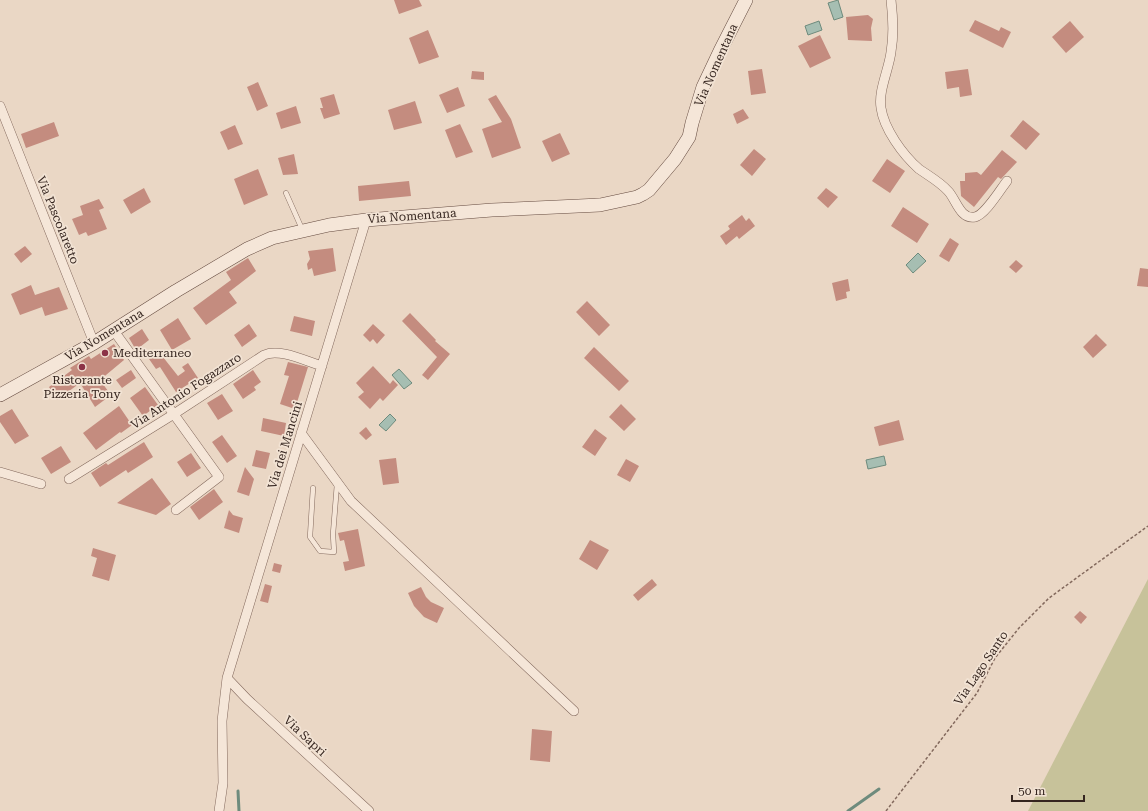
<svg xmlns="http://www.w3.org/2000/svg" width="1148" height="811" font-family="'Roboto Serif',serif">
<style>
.green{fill:#c7c29a}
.water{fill:#a6beb2;stroke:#6e8b7d}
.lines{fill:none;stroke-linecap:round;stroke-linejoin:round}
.stream{stroke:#6e8b7d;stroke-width:3}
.building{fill:#c48c7f}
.lane-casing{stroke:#83695d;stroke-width:5.5}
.street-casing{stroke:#83695d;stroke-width:10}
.secondary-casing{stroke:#654b40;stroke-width:14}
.path{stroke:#83695d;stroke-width:1.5;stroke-dasharray:3 2;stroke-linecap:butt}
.lane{stroke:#f5e6d8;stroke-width:4.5}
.street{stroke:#f5e6d8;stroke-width:9}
.secondary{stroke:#f5e6d8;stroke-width:13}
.poi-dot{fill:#8c3347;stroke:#f2e3d4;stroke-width:1.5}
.labels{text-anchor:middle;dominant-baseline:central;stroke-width:3.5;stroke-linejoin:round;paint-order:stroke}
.street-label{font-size:12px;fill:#35251f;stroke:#f2e3d4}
.poi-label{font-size:12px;fill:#35251f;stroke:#f2e3d4;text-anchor:start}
</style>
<rect width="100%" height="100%" fill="#ead7c5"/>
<path class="green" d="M1148,579V811H1028Z"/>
<path class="water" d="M838,0L843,17L834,20L828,3Z
M819,21L822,30L808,35L805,26Z
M918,253L926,261L913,273L906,265Z
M399,369L412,383L404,389L392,375Z
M390,414L396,420L386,431L379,425Z
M884,456L886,465L868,469L866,460Z"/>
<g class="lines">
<path class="stream" d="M238,791L239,811
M848,811L879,789"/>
</g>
<path class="building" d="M394,0H419L422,6L399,14Z
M868,15L873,19L871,28L872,41L848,40L846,17Z
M975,20L999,31L1001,27L1011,32L1003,48L969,31Z
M1070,21L1084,37L1066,53L1052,37Z
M428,30L439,57L419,64L409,38Z
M820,35L831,58L810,68L798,46Z
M762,69L766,93L751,95L748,71Z
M968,69L972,95L960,97L959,87L947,89L945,72Z
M472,71L484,72V80L471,79Z
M258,82L268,106L257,111L247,87Z
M458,87L465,106L447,113L439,95Z
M334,94L340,114L324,119L320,108H323L320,98Z
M496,95L511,119L521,148L492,158L482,129L502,122L488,99Z
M415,101L422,123L394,130L388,110Z
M296,106L301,123L281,129L276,113Z
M743,109L749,118L737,124L733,114Z
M1023,120L1040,134L1026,150L1010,136Z
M54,122L59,136L26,148L21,134Z
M460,124L473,152L456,158L445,130Z
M235,125L243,144L228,150L220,132Z
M560,133L570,154L552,162L542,141Z
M754,149L766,159L752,176L740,165Z
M1002,150L1017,162L1001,179L998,177L974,207L961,196L960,181H965V173L977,172L981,175Z
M294,154L298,174L283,175L278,158Z
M887,159L905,171L890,193L872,181Z
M258,169L268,195L244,205L234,179Z
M409,181L411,196L359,201L358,186Z
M144,188L151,202L131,214L123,200Z
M826,188L838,197L828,208L817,198Z
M99,199L104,208L99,210L107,229L88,236L86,232L79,235L72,219L83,215L80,206Z
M903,207L929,224L917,243L891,226Z
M742,215L746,221L749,218L755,226L739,239L737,236L726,245L720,236L730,229L728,226Z
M950,238L959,244L949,262L939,256Z
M25,246L32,254L21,263L14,254Z
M333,248L336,271L314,276L312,268L308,270L307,264L310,259L308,251Z
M248,258L256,271L229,292L237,303L206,325L193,308L231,280L226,272Z
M1016,260L1023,266L1016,273L1009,267Z
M1140,268L1148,269V287L1137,286Z
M848,279L850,291L846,292L847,298L836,301L832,283Z
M31,285L35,295L59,287L68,309L45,316L42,307L20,315L11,294Z
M587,301L610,325L599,336L576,312Z
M410,313L436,340L435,341L450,354L428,380L422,375L437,357L402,321Z
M294,316L315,321L312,336L290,331Z
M178,318L191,339L172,350L160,330Z
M249,324L257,336L242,347L234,335Z
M373,324L385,335L377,344L373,339L370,342L363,335Z
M142,329L149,340L136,350L129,338Z
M1096,334L1107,345L1093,358L1083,347Z
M114,344L124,360L100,380L111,395L95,407L80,383L57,400L49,387L72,370L70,368L89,356L91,359Z
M594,347L629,381L619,391L584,358Z
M159,352L178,376L185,371L182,367L188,363L198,378L176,392L160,367L156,369L149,359Z
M288,362L308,367L295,409L280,404L289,376L284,375Z
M373,366L390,384L393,380L398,385L383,401L380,398L370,409L358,397L364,392L356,383Z
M131,370L136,378L122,388L116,380Z
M253,370L261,382L254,387L256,390L243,399L233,384Z
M145,387L158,405L143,416L130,398Z
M222,394L233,411L218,420L207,403Z
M621,404L636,419L624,431L609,417Z
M119,406L132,425L121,433L120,432L96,450L83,433Z
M12,409L29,436L15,444L0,422V416Z
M263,418L286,423L284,436L261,431Z
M899,420L904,440L879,446L874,427Z
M366,427L372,435L366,440L359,433Z
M595,429L607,438L595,456L582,447Z
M222,435L237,456L227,463L212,442Z
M144,442L153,457L128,473L126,470L100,487L91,473L106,463L108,465Z
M61,446L71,462L51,474L41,458Z
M256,450L270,453L266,469L252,466Z
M191,453L201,468L187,477L177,462Z
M396,458L399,483L383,485L379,460Z
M626,459L639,466L630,482L617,475Z
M245,467L254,479L249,496L237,492Z
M152,478L171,504L156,515L117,503Z
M214,489L223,502L199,520L190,507Z
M229,510L233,515L243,518L239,533L224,528Z
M358,529L365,566L345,571L343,562L349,561L344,540L340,541L338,533Z
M590,540L609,550L597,570L579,559Z
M93,548L116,555L109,581L92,576L97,558L91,556Z
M274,563L282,565L280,573L272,571Z
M652,579L657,585L638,601L633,595Z
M265,584L272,586L268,603L260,601Z
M421,587L426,597L431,602L444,608L437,623L424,617L414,606L408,593Z
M1080,611L1087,617L1081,624L1074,617Z
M532,729L552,731L550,762L530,760Z"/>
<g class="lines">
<g class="lane-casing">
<path id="lane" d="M286,193L302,229
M313,488L310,537L320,551L334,552L333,534L337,484"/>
</g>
<g class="street-casing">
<path id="street" d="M891,0C893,17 894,35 891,52C889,69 878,91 881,108C884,129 903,155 919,169C929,176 940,182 948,191C956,199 960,220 975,217C985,215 1000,190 1007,181
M0,106L94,343
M114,331L219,477L176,510
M301,433L351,501L574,711
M0,472L41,484
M69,479L174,414L264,355C280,348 305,361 322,366
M227,678L247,699L369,811
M219,811L223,783L222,721L227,678L366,220"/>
</g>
<g class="secondary-casing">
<path id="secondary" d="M0,395L94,343L176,291L247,249L272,238L329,225L366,220L492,210L600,205L637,197L643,194L649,190L675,159L689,137L692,123L703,87L720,51L746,0"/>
</g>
<path class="path" d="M886,811L977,693L995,658L1019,628L1049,598L1148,526"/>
<use href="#lane" class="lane"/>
<use href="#street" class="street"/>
<use href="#secondary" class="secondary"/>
</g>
<g class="poi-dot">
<circle cx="105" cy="353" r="4"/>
<circle cx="82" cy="367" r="4"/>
</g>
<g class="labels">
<g class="street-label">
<text transform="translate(716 65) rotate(-66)">Via Nomentana</text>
<text transform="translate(412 216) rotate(-4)">Via Nomentana</text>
<text transform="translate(58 220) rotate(68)">Via Pascolaretto</text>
<text transform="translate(104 335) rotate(-31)">Via Nomentana</text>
<text transform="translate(186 391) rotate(-33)">Via Antonio Fogazzaro</text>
<text transform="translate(285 445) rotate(-73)">Via dei Mancini</text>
<text transform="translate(981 668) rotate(-56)">Via Lago Santo</text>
<text transform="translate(305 736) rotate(43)">Via Sapri</text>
</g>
<g class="poi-label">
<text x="113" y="353">Mediterraneo</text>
<text x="82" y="380" text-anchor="middle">Ristorante<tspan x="82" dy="14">Pizzeria Tony</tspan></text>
</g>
</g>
<path d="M1012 795v6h72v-6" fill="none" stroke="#35251f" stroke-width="2"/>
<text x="1018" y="795" font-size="12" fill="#35251f" stroke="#f2e3d4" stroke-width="3" paint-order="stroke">50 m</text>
</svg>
